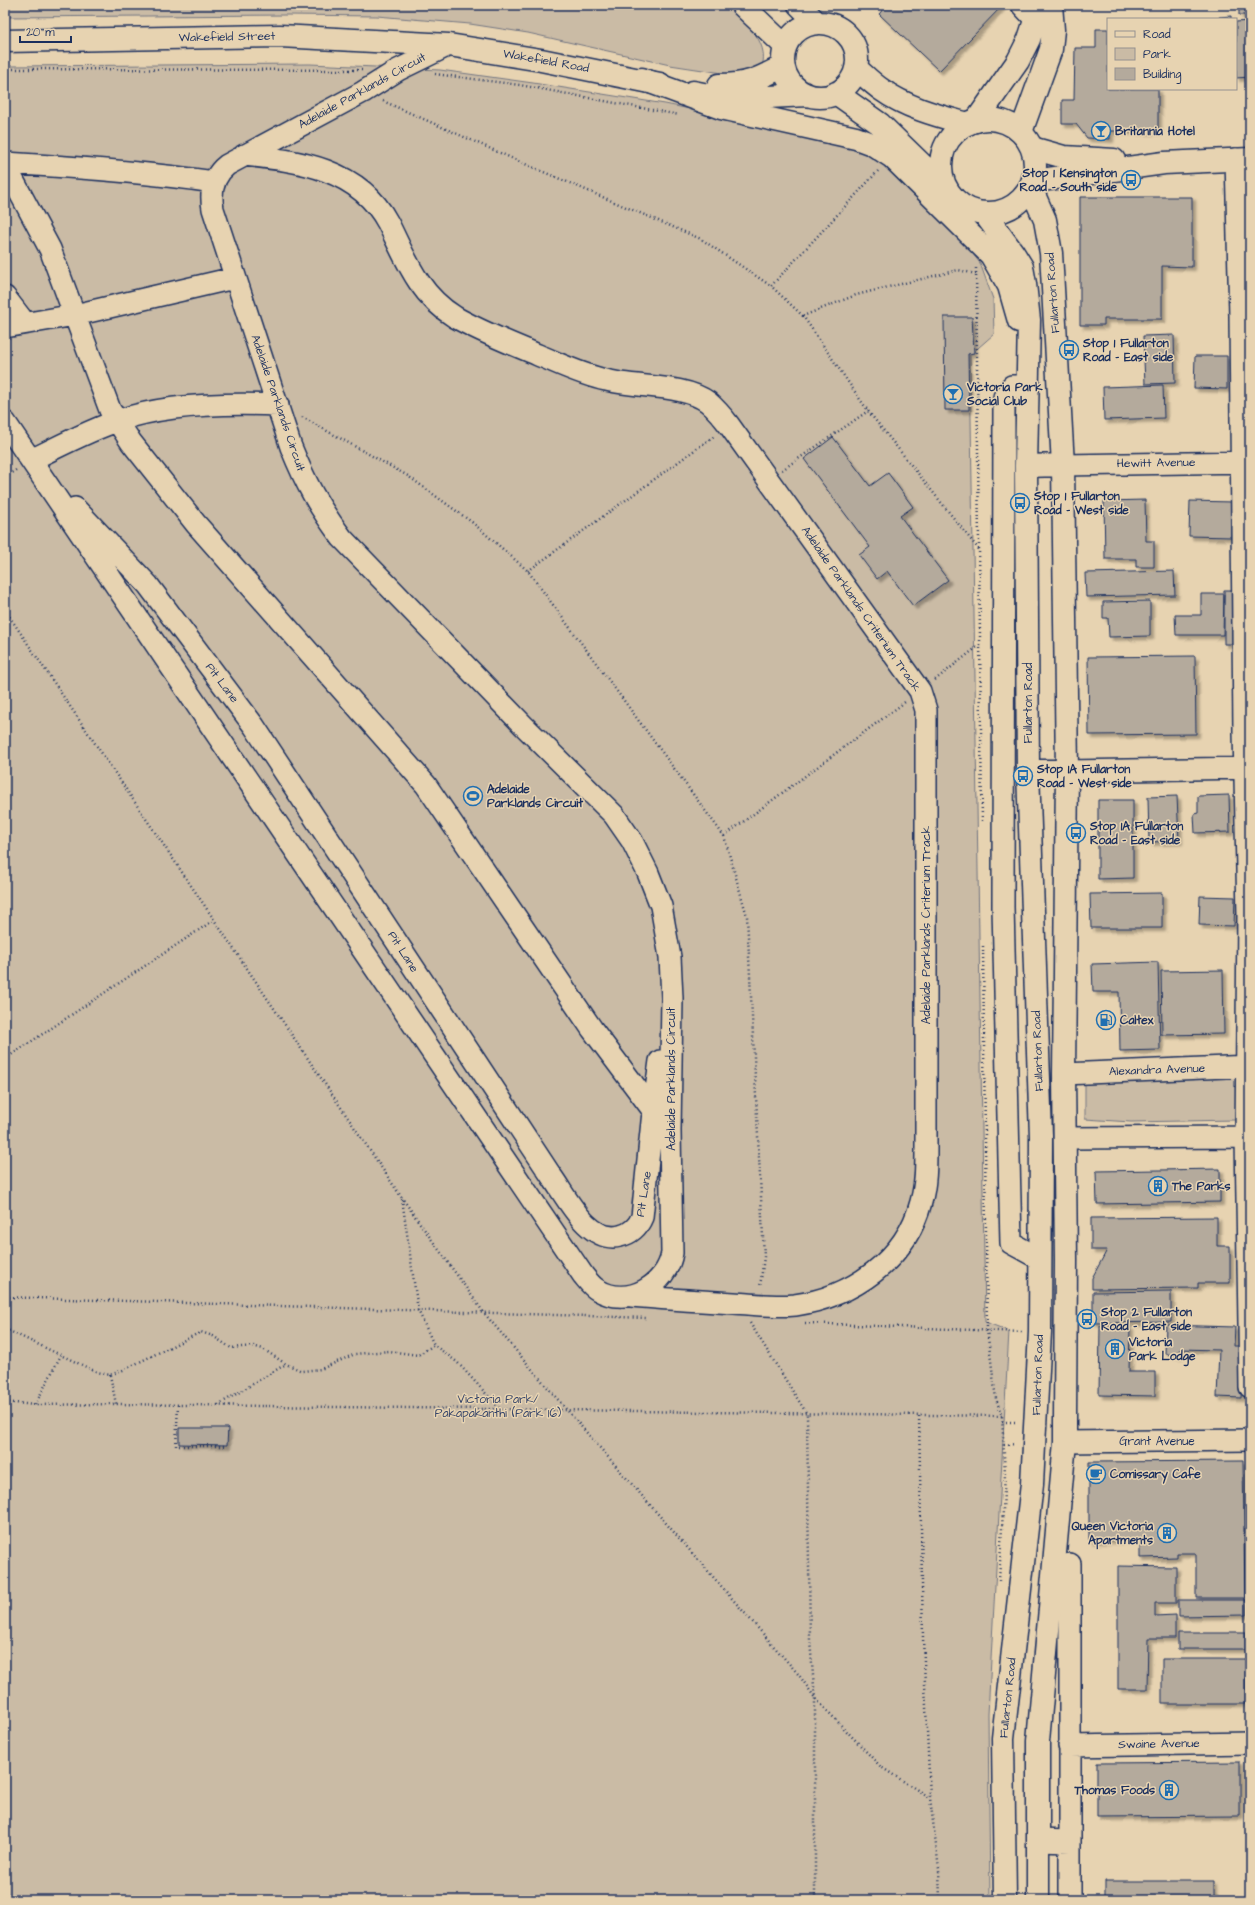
<svg xmlns="http://www.w3.org/2000/svg" width="1255" height="1905" font-family="'Architects Daughter',sans-serif">
<style>
.green{fill:#cabba5;stroke:#727582}
.building{fill:#b4aa9c;stroke:#1b2f5e;filter:url(#shadow)}
.lines{fill:none;stroke-linecap:round;stroke-linejoin:round}
.minor-casing{stroke:#1b2f5e;stroke-width:24}
.major-casing{stroke:#1b2f5e;stroke-width:25}
.highway-casing{stroke:#1b2f5e;stroke-width:25}
.path{stroke:#1b2f5e;stroke-width:2.5;stroke-dasharray:1 3;stroke-linecap:butt}
.minor{stroke:#e7d3b1;stroke-width:21}
.major{stroke:#e7d3b1;stroke-width:22}
.highway{stroke:#e7d3b1;stroke-width:22}
.labels{text-anchor:middle;dominant-baseline:central;stroke-width:3;stroke-linejoin:round;paint-order:stroke}
.street-label{font-size:12px;fill:#1b2f5e;stroke:#e7d3b1}
.poi-label{font-size:12px;font-weight:bold;fill:#1b2f5e;stroke:#e7d3b1;text-anchor:start}
.park-label{font-size:12px;fill:#354469;stroke:#e7d3b1}
</style>
<defs>
<filter id="shadow"><feDropShadow dx="3.5" dy="3.5" stdDeviation="1" flood-color="#0004"/></filter>
</defs>
<rect width="100%" height="100%" fill="#e7d3b1"/>
<filter id="ink" filterUnits="userSpaceOnUse"><feTurbulence type="fractalNoise" baseFrequency=".025" numOctaves="2"/><feDisplacementMap in="SourceGraphic" scale="8" xChannelSelector="R" yChannelSelector="G"/><feConvolveMatrix kernelMatrix="1 2 1 2 8 2 1 2 1" color-interpolation-filters="sRGB"/></filter>
<g filter="url(#ink)">
<path class="green" d="M5,5H726C743,21 770,40 762,67L736,75L670,65L528,33L470,24L377,16L288,15L5,17Z
M310,64L440,70L533,83L665,104L769,125L870,149L961,239L980,263L993,299L994,334L970,355L985,1322L1009,1331L988,1714L990,1900H5V66Z
M1239,1077L1238,1118L1234,1120L1131,1122L1085,1119V1081Z"/>
<path class="building" d="M887,5H1003L939,71L879,14Z
M1239,5H1250V15H1239Z
M1231,16V19H1220L1219,17Z
M1250,21V77L1236,78V22Z
M1096,29H1108V89H1158V131H1110V139L1087,138L1076,124H1062V100H1074L1075,48H1096Z
M1080,197H1192V267L1162,266V319H1104V325H1080Z
M944,317H972L974,353L968,354L969,410H945Z
M1174,335L1175,383L1145,384L1143,336Z
M1195,356H1227V389L1194,388Z
M1163,385L1164,418L1104,420L1103,387Z
M833,437L870,486L888,473L913,507L900,516L948,580L913,606L887,571L877,579L859,555L870,547L804,459Z
M1145,500L1146,541H1154V567H1136V559H1105L1104,501Z
M1190,501L1232,502L1231,537L1189,536Z
M1174,571L1175,595L1086,597L1085,573Z
M1224,590H1236L1237,644H1224Z
M1201,594H1224L1223,635H1176L1175,615H1201Z
M1150,601V636L1109,637L1108,618H1103V602Z
M1195,656L1196,734L1089,735L1088,657Z
M1229,795L1230,832L1195,833L1194,814L1198,813V796Z
M1177,796L1179,841L1149,842L1148,797Z
M1098,800H1133V878L1098,879Z
M1162,893V928H1091L1090,894Z
M1200,896L1235,897L1234,926L1199,925Z
M1158,962L1160,1050L1120,1051L1119,992H1093L1092,964Z
M1223,970L1224,1034L1162,1035L1161,971Z
M1220,1169V1202L1097,1204L1096,1171Z
M1217,1217V1246H1230V1283H1198V1288L1092,1289V1278L1107,1250H1091V1218Z
M1171,1291V1322L1093,1323V1292Z
M1166,1325L1235,1327L1234,1346H1243L1241,1398L1217,1397L1219,1350L1180,1349V1355L1165,1354Z
M1100,1326H1130L1129,1372H1155V1396L1099,1395Z
M179,1428H228L227,1445L179,1444Z
M1243,1461L1245,1598H1196V1553H1177V1557L1140,1558V1540H1089V1462Z
M1118,1566L1176,1567V1603H1155V1616L1175,1615V1638H1148L1147,1689H1118Z
M1178,1600H1246V1615L1178,1616Z
M1178,1633H1246V1649H1178Z
M1162,1659H1246V1704H1162Z
M1240,1762V1816L1097,1817V1763Z
M1105,1881H1214V1900H1105Z"/>
<g class="lines">
<g class="minor-casing">
<path id="minor" d="M1022,5L1036,20
M244,155C299,161 359,168 388,223C406,259 418,294 455,317C481,332 510,343 538,355C560,364 582,375 606,380C635,388 685,384 708,402C716,409 723,417 729,425L920,691L926,710V1148C926,1166 926,1184 921,1202C906,1260 852,1297 795,1305C775,1307 754,1304 734,1303C700,1301 666,1299 631,1296
M1236,159L1240,316L1244,732L1248,915L1246,1137L1250,1387
M5,163C75,167 145,172 214,182
M5,165L50,249L110,410L131,442L196,524L426,785L592,1029L658,1117
M5,297L25,323
M5,327L75,315L234,278
M1028,386H1012L1004,397L1003,907L1011,1243L1040,1259
M5,422L583,1275C588,1281 592,1287 598,1290C628,1308 667,1285 672,1253L670,1131L672,998L670,957L661,906L648,873L632,841L614,815L523,725L342,538C318,506 306,484 291,447L213,209C210,192 213,176 227,165L363,92L398,70L449,45
M31,460C60,446 89,430 120,420C166,404 229,403 278,405
M1063,465L1250,462
M75,508L148,585L254,726L552,1177C567,1198 589,1244 620,1236C630,1234 638,1227 642,1217L653,1112L660,1061
M1067,771L1250,768
M1064,1074L1250,1066
M1065,1138L1250,1137
M1065,1442L1250,1440
M1070,1564V1900
M1069,1746L1250,1743
M1038,1840L1070,1841"/>
</g>
<g class="major-casing">
<path id="major" d="M5,41L280,36L449,45L541,60L660,84
M719,85C747,85 759,79 783,66
M693,92C730,101 770,97 807,95
M976,121L1018,61L1029,39L1040,5
M1021,132L1051,49L1053,30L1051,5
M1032,148L1064,157L1114,160
M1034,181L1164,163L1250,159"/>
</g>
<g class="highway-casing">
<path id="highway" d="M742,5L785,46
M799,5L817,23
M783 60a37 37 0 1 1 74 0a37 37 0 1 1-74 0Z
M856,68C864,75 873,84 882,90C907,108 939,116 968,124
M642,79L721,108L856,138L872,144L892,157L991,255L1009,286L1019,321
M836,93L880,124L947,189
M941 166a47 47 0 1 1 94 0a47 47 0 1 1-94 0Z
M1031,188L1045,220L1051,253L1063,465L1067,771L1064,1074L1066,1260L1065,1420V1442L1038,1741V1900
M984,213L1014,254L1022,267L1025,284L1029,320L1026,466L1028,771L1041,1136L1040,1332L1032,1484L1003,1738L1005,1900
M1026,466L1063,465
M1028,771H1067"/>
</g>
<path class="path" d="M5,69L362,70
M435,74L520,85L679,115
M383,101L525,164L701,239L771,286
M976,268L982,821
M976,274L958,270L856,295L803,316L868,411L980,551
M803,316L771,286L879,170
M302,417L408,476L473,523L528,571L724,836L747,916L764,1257L760,1287
M782,470L868,411
M5,477L16,470
M528,571L714,436
M5,610L402,1198L484,1313L566,1409L799,1675L815,1698L881,1767L930,1798
M935,680L981,644
M724,836L905,702
M983,946L987,1330L996,1399L1002,1416L1005,1474L999,1581
M5,1059L214,920
M402,1199L418,1310L434,1345
M5,1297L648,1318
M750,1323L807,1414L810,1641L815,1698V1900
M805,1323L1022,1332
M5,1329L97,1372L110,1375L123,1370L201,1332L213,1336L231,1348L253,1346L263,1349L286,1364L302,1371L321,1369L355,1354L389,1351L418,1355L434,1345L457,1362L500,1409
M110,1375L116,1404
M5,1402L35,1405L116,1404L1002,1416
M35,1405L61,1355
M178,1405L176,1446H226
M218,1405L286,1364
M919,1416L923,1638L930,1798L939,1869L940,1900
M1002,1422H1016
M1004,1445L1015,1444"/>
<use href="#minor" class="minor"/>
<use href="#major" class="major"/>
<use href="#highway" class="highway"/>
</g>
</g>
<defs>
<g id="bar-ring" transform="scale(1)"><circle r="9.5" fill="#e7d3b1" stroke="#1f6fb2" stroke-width="1.5"/><path d="M-6-5H6L.8 .8V4.5H3.5V6h-7V4.5H-.8V.8Z" fill="#1f6fb2"/></g>
<g id="bus-ring" transform="scale(1)"><circle r="9.5" fill="#e7d3b1" stroke="#1f6fb2" stroke-width="1.5"/><path d="M-5-6H5V4H4V6H2V4H-2V6H-4V4H-5ZM-3.5-4V0h7V-4ZM-3.5 1.2v1.5H-2V1.2ZM2 1.2v1.5H3.5V1.2Z" fill="#1f6fb2"/></g>
<g id="stadium-ring" transform="scale(1)"><circle r="9.5" fill="#e7d3b1" stroke="#1f6fb2" stroke-width="1.5"/><path d="M0-5a6.5 5 0 1 0 0 10a6.5 5 0 1 0 0-10ZM-3.5-1.8h7v3.6h-7Z" fill="#1f6fb2"/></g>
<g id="fuel-ring" transform="scale(1)"><circle r="9.5" fill="#e7d3b1" stroke="#1f6fb2" stroke-width="1.5"/><path d="M-5.5-6h7V0h2V4h1.3V-2.5L3-4.5l.8-.8L6-3V5H2.5V1h-1V6h-7ZM-4.2-4.7v3.2H.2V-4.7Z" fill="#1f6fb2"/></g>
<g id="building-ring" transform="scale(1)"><circle r="9.5" fill="#e7d3b1" stroke="#1f6fb2" stroke-width="1.5"/><path d="M-4-6H4V6H1V3H-1V6H-4ZM-2.5-4.3h1.7v1.8h-1.7ZM.8-4.3h1.7v1.8H.8ZM-2.5-1h1.7V.8h-1.7ZM.8-1h1.7V.8H.8Z" fill="#1f6fb2"/></g>
<g id="cafe-ring" transform="scale(1)"><circle r="9.5" fill="#e7d3b1" stroke="#1f6fb2" stroke-width="1.5"/><path d="M-5.5-4.5H6V0H3Q3 3.5 0 3.5H-2.5Q-5.5 3.5-5.5 0ZM3-3.2v2h1.7v-2ZM-6 4.5H4V6H-6Z" fill="#1f6fb2"/></g>
</defs>
<g fill-rule="evenodd">
<use href="#bar-ring" x="1101" y="131"/>
<use href="#bus-ring" x="1131" y="180"/>
<use href="#bus-ring" x="1069" y="350"/>
<use href="#bar-ring" x="953" y="394"/>
<use href="#bus-ring" x="1020" y="503"/>
<use href="#bus-ring" x="1023" y="776"/>
<use href="#stadium-ring" x="473" y="796"/>
<use href="#bus-ring" x="1076" y="833"/>
<use href="#fuel-ring" x="1106" y="1020"/>
<use href="#building-ring" x="1158" y="1186"/>
<use href="#bus-ring" x="1087" y="1319"/>
<use href="#building-ring" x="1115" y="1349"/>
<use href="#cafe-ring" x="1096" y="1474"/>
<use href="#building-ring" x="1167" y="1533"/>
<use href="#building-ring" x="1169" y="1790"/>
</g>
<g class="labels">
<g class="street-label">
<text transform="translate(227 37) rotate(-1)">Wakefield Street</text>
<text transform="translate(546 61) rotate(10)">Wakefield Road</text>
<text transform="translate(362 91) rotate(-29)">Adelaide Parklands Circuit</text>
<text transform="translate(1053 293) rotate(-94)">Fullarton Road</text>
<text transform="translate(278 403) rotate(71)">Adelaide Parklands Circuit</text>
<text transform="translate(1156 463) rotate(-1)">Hewitt Avenue</text>
<text transform="translate(861 609) rotate(55)">Adelaide Parklands Criterium Track</text>
<text transform="translate(222 683) rotate(53)">Pit Lane</text>
<text transform="translate(1028 703) rotate(-90)">Fullarton Road</text>
<text transform="translate(926 925) rotate(-90)">Adelaide Parklands Criterium Track</text>
<text transform="translate(403 952) rotate(57)">Pit Lane</text>
<text transform="translate(1038 1051) rotate(-92)">Fullarton Road</text>
<text transform="translate(1157 1070) rotate(-2)">Alexandra Avenue</text>
<text transform="translate(671 1079) rotate(-90)">Adelaide Parklands Circuit</text>
<text transform="translate(644 1194) rotate(-81)">Pit Lane</text>
<text transform="translate(1038 1375) rotate(-88)">Fullarton Road</text>
<text x="1157" y="1441">Grant Avenue</text>
<text transform="translate(1008 1698) rotate(-84)">Fullarton Road</text>
<text transform="translate(1159 1744) rotate(-1)">Swaine Avenue</text>
</g>
<g class="poi-label">
<text x="1115" y="131">Britannia Hotel</text>
<text x="1117" y="173" text-anchor="end">Stop 1 Kensington<tspan x="1117" dy="14">Road - South side</tspan></text>
<text x="1083" y="343">Stop 1 Fullarton<tspan x="1083" dy="14">Road - East side</tspan></text>
<text x="967" y="387">Victoria Park<tspan x="967" dy="14">Social Club</tspan></text>
<text x="1034" y="496">Stop 1 Fullarton<tspan x="1034" dy="14">Road - West side</tspan></text>
<text x="1037" y="769">Stop 1A Fullarton<tspan x="1037" dy="14">Road - West side</tspan></text>
<text x="487" y="789">Adelaide<tspan x="487" dy="14">Parklands Circuit</tspan></text>
<text x="1090" y="826">Stop 1A Fullarton<tspan x="1090" dy="14">Road - East side</tspan></text>
<text x="1120" y="1020">Caltex</text>
<text x="1172" y="1186">The Parks</text>
<text x="1101" y="1312">Stop 2 Fullarton<tspan x="1101" dy="14">Road - East side</tspan></text>
<text x="1129" y="1342">Victoria<tspan x="1129" dy="14">Park Lodge</tspan></text>
<text x="1110" y="1474">Comissary Cafe</text>
<text x="1153" y="1526" text-anchor="end">Queen Victoria<tspan x="1153" dy="14">Apartments</tspan></text>
<text x="1155" y="1790" text-anchor="end">Thomas Foods</text>
</g>
<g class="park-label">
<text x="498" y="1399">Victoria Park/<tspan x="498" dy="14">Pakapakanthi (Park 16)</tspan></text>
</g>
</g>
<rect width="1255" height="1905" fill="none" stroke="#e7d3b1" stroke-width="20"/>
<rect x="10" y="10" width="1235" height="1885" fill="none" stroke="#1b2f5e" stroke-width="1.5" filter="url(#ink)"/>
<rect x="1107" y="18" width="130" height="72" fill="#e7d3b1" stroke="#959190"/>
<rect x="1115" y="31" width="20" height="6" fill="#e7d3b1" stroke="#959190"/>
<text x="1143" y="38" font-size="12" fill="#1b2f5e">Road</text>
<rect x="1115" y="48" width="20" height="12" fill="#cabba5" stroke="#959190"/>
<text x="1143" y="58" font-size="12" fill="#1b2f5e">Park</text>
<rect x="1115" y="68" width="20" height="12" fill="#b4aa9c" stroke="#959190"/>
<text x="1143" y="78" font-size="12" fill="#1b2f5e">Building</text>
<path d="M20 36v6h51v-6" fill="none" stroke="#1b2f5e" stroke-width="2"/>
<text x="26" y="36" font-size="12" fill="#1b2f5e" stroke="#e7d3b1" stroke-width="3" paint-order="stroke">20 m</text>
</svg>
